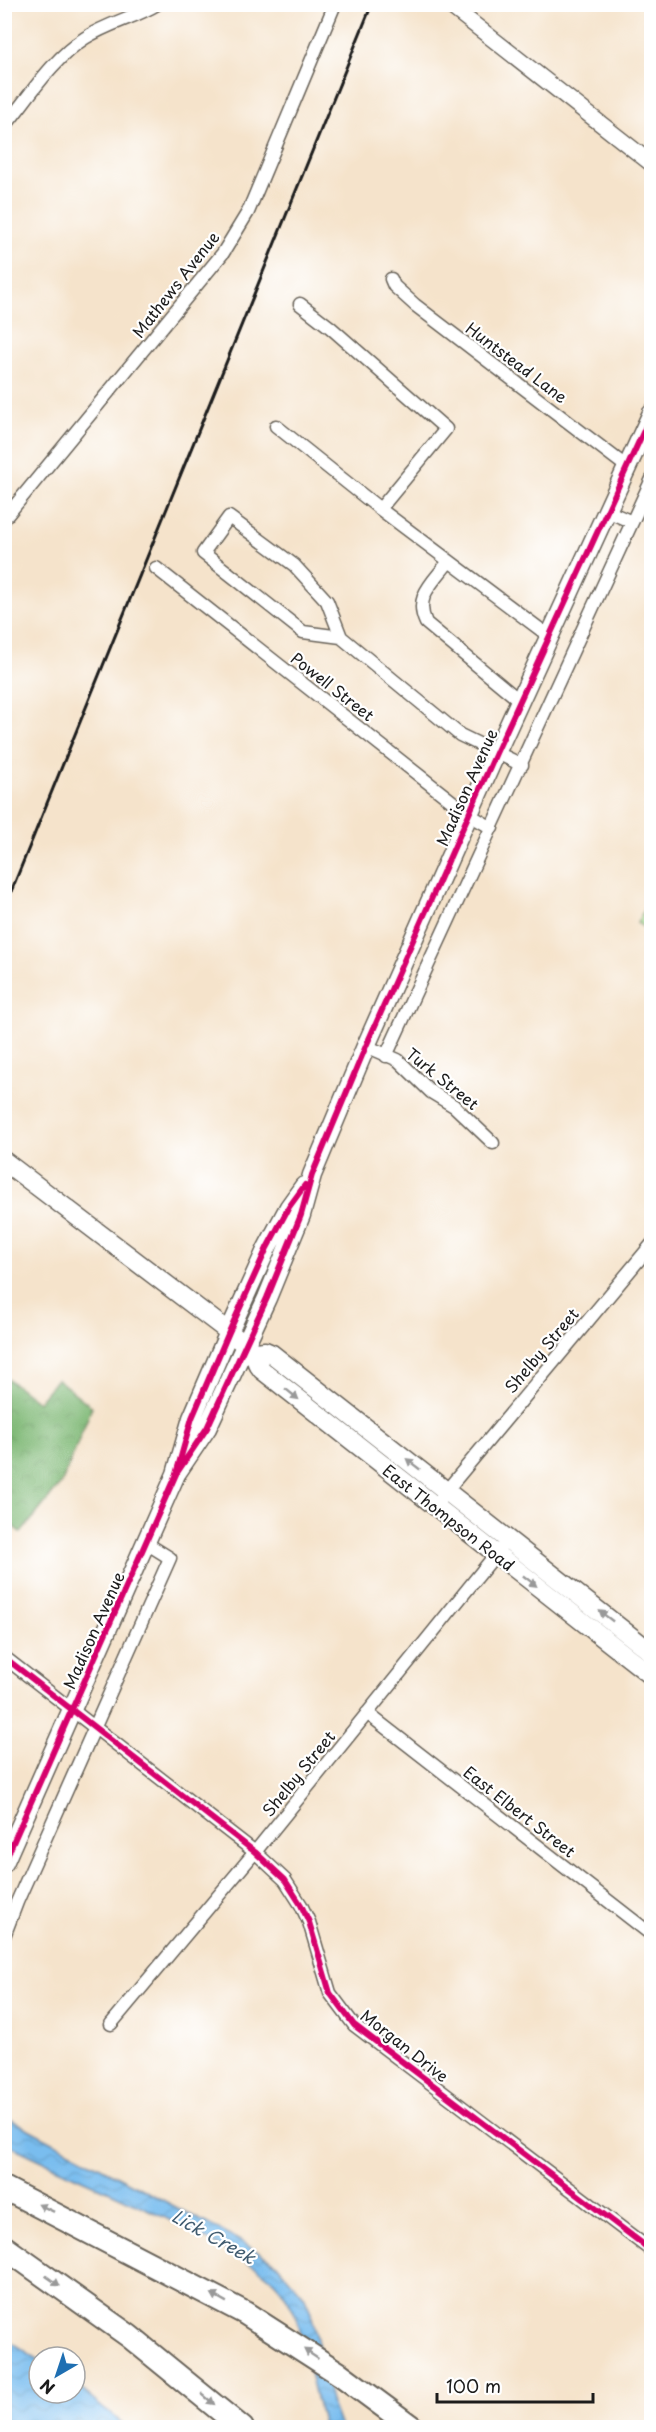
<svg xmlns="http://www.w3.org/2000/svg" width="656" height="2432" font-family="'Playpen Sans',sans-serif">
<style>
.forest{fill:url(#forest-crowns);stroke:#4e6a4a;stroke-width:1.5}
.green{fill:#a0d98b;stroke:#5e7a54;stroke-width:1.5}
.water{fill:url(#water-waves);stroke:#4a6c86;stroke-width:1.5}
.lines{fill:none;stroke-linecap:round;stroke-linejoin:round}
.minor-casing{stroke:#686259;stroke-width:15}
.tertiary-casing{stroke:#686259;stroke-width:18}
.secondary-casing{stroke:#686259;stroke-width:21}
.motorway-casing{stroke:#686259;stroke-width:26}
.minor{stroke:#fff;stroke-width:12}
.tertiary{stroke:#fff;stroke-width:15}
.secondary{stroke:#fff;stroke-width:18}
.motorway{stroke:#fff;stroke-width:22}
.rail{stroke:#1c1c1c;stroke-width:3}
.cycleway-casing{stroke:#fff;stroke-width:10}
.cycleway{stroke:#d6006c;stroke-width:6}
.oneway{fill:#999}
.labels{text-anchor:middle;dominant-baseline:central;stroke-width:4.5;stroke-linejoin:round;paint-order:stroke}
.street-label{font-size:16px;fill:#1c1c1c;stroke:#fff}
.water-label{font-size:18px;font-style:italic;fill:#415c70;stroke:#fff}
</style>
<defs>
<pattern id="forest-crowns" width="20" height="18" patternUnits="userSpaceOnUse" patternTransform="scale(1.5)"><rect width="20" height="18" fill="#80b977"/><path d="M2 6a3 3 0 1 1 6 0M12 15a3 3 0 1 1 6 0" fill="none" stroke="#6e9e66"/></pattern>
<pattern id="water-waves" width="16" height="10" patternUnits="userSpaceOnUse" patternTransform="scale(1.5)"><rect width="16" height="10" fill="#79bdef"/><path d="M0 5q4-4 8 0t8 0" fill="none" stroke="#68a2cc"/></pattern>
</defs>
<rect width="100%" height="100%" fill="#fff"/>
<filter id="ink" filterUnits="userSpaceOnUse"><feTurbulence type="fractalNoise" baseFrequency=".0167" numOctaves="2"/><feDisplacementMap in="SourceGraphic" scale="12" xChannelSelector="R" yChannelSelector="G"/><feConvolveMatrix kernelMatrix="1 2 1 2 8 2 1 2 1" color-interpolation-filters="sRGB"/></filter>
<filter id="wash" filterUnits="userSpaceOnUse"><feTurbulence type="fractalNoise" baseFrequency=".008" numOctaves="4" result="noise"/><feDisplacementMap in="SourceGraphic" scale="24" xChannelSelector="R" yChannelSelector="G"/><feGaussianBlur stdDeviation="1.35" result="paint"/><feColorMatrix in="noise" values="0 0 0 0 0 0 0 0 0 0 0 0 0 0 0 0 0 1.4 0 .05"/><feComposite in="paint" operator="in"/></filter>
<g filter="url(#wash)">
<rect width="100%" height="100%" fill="#f5e3cb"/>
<path class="forest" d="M4,1376L38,1402L57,1379L92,1407L62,1482L21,1533L5,1520Z"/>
<path class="green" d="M651,897V932L637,923Z"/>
<path class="water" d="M4,2116L240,2241L277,2264L304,2296L311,2312L332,2406L340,2427H323L297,2318C292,2307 287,2296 279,2287C263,2268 240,2258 219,2246C150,2207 75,2178 5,2143Z
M4,2337L39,2360V2393H75V2384L127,2427H5Z"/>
</g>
<g filter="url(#ink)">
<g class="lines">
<g class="minor-casing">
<path id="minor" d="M4,127C29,97 52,59 85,38C108,23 134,18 157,4
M391,279L394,286L415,305L627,467
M300,304L331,328L446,429L380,509L549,636
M276,426L380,509
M607,511L632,522
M4,519L223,253L248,212L335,4
M449,561C434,582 413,596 426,623L520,701
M156,568L468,814L492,828
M341,637L303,632L203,553L229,517L294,565L327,601L341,637L460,735L522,765
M366,1046L398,1060L431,1092L454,1106L493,1143
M386,1056L652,479
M442,1496L652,1244
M4,1657L255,1852L285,1880L301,1905L309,1922L330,1993L354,2025L652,2251
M367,1713L652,1935
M4,1936L17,1902L170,1558L146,1543
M111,2024L255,1852L500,1549"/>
</g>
<g class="tertiary-casing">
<path id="tertiary" d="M448,4L652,164"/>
</g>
<g class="secondary-casing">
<path id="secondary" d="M4,1161L229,1332L254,1352L257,1363L262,1370L652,1676
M254,1352L265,1351L272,1354L652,1653
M176,1474L207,1428L267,1298L301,1215L312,1175L366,1046L496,753L652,413
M4,1863L176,1474L192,1418L229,1332L267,1248L289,1207L304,1186"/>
</g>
<g class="motorway-casing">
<path id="motorway" d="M4,2188L245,2313L340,2374L413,2428
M4,2247L129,2336L242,2428"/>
</g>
<use href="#minor" class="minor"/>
<use href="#tertiary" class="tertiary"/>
<use href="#secondary" class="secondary"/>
<use href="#motorway" class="motorway"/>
<path class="rail" d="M4,909L372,4"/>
<g class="cycleway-casing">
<path id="cycleway" d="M176,1474L207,1428L267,1298L301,1215L312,1175L366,1046L496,753L652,413
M4,1657L255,1852L285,1880L301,1905L309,1922L330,1993L354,2025L652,2251
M4,1863L176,1474L192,1418L229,1332L267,1248L289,1207L305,1185"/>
</g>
<use href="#cycleway" class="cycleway"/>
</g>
<defs><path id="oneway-solid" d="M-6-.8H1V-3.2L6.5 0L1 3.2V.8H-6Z" transform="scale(1.5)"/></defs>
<g class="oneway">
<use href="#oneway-solid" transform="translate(292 1394) rotate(39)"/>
<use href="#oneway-solid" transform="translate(413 1464) rotate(-142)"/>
<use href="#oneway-solid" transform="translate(530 1581) rotate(38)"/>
<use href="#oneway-solid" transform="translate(606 1616) rotate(-142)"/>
<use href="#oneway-solid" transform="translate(46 2208) rotate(-154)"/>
<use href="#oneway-solid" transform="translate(53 2281) rotate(35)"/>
<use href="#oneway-solid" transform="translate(219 2298) rotate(-151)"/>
<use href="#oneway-solid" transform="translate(311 2354) rotate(-146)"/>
<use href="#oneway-solid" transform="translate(208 2399) rotate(40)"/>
</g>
</g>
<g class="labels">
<g class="street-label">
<text transform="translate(175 284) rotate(-52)">Mathews Avenue</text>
<text transform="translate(517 362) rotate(37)">Huntstead Lane</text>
<text transform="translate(333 686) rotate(38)">Powell Street</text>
<text transform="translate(466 787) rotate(-66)">Madison Avenue</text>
<text transform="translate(443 1078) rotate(39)">Turk Street</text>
<text transform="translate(541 1350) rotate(-50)">Shelby Street</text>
<text transform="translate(449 1517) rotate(38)">East Thompson Road</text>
<text transform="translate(93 1630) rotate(-66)">Madison Avenue</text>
<text transform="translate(298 1773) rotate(-51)">Shelby Street</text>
<text transform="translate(520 1811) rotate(38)">East Elbert Street</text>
<text transform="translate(405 2045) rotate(38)">Morgan Drive</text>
</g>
<g class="water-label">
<text transform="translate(214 2236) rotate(29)">Lick Creek</text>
</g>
</g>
<rect width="656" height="2432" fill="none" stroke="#fff" stroke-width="24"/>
<g transform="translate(57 2375) rotate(219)"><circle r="28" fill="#ffffff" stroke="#a4a4a4" stroke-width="1.5"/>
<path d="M0-4.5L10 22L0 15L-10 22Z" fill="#1f6fb2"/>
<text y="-9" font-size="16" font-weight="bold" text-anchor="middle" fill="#1c1c1c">N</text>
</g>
<path d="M437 2393v9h156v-9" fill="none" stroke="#1c1c1c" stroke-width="3"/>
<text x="446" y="2393" font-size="18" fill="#1c1c1c" stroke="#ffffff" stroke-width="4.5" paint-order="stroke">100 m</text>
</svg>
